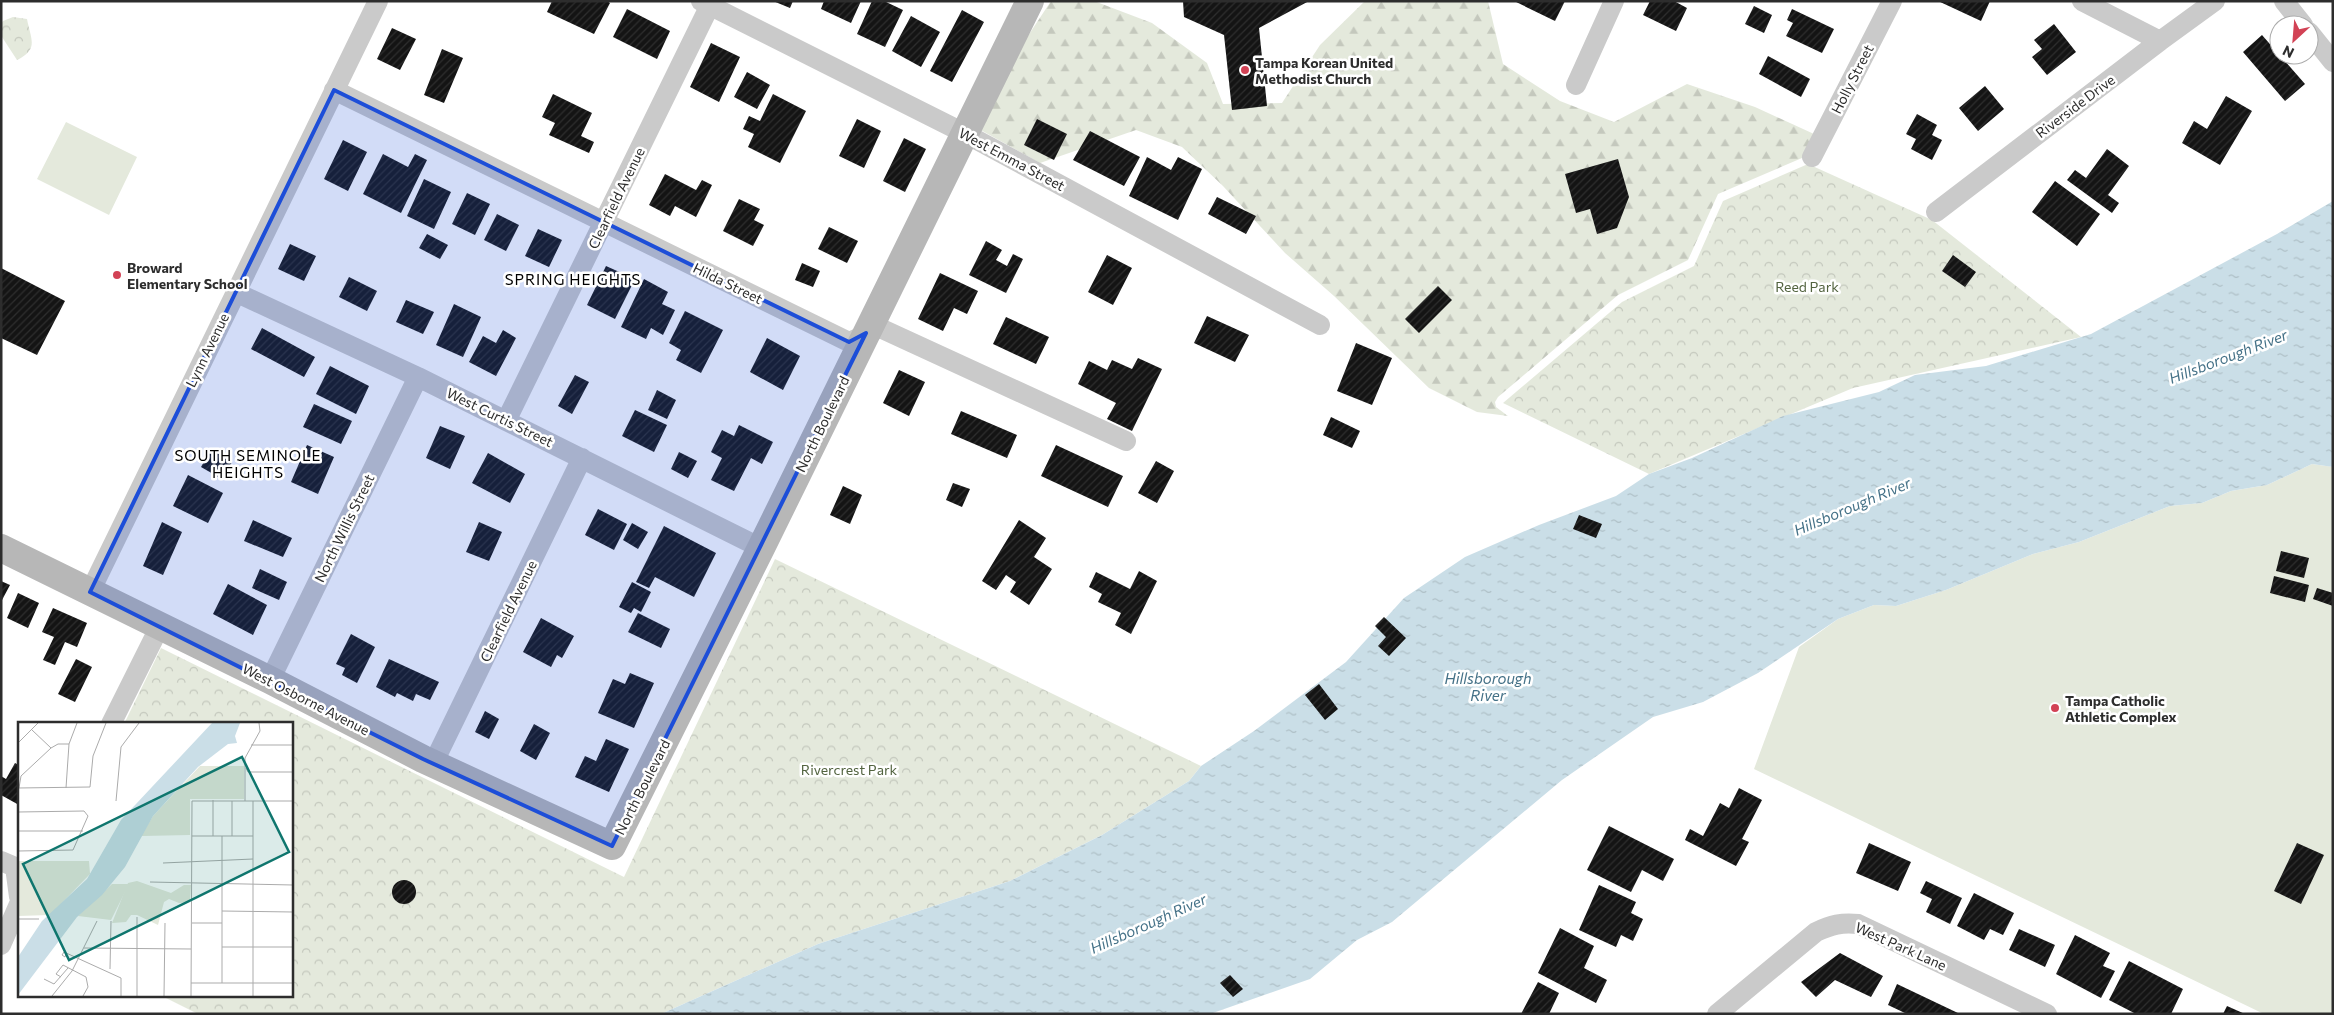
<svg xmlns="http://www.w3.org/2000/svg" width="2334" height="1015" font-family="Commissioner,sans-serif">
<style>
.grass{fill:#e4e9dc}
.forest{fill:url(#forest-firs)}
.park{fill:url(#park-crowns)}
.water{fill:url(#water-ripples)}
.building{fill:url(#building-hatch)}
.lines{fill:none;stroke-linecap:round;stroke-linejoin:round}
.street{stroke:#cacaca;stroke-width:20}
.secondary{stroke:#b7b7b7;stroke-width:28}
.marked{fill:#1d4ed8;fill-opacity:0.2;stroke:#1d4ed8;stroke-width:4;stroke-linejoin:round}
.poi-dot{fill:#d24255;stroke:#fff;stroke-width:2}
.labels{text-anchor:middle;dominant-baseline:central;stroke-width:5;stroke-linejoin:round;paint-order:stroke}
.poi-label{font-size:14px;font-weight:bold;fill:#2d2d2d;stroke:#fff;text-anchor:start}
.street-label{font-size:14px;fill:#2d2d2d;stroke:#fff}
.park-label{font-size:14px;fill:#536440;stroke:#fff}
.neighbourhood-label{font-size:15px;letter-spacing:1px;fill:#000;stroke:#fff}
.water-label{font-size:15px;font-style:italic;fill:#447187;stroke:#fff}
.inset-road{fill:none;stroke:#ababab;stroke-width:1}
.view{fill:#0f766e;fill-opacity:0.15;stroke:#0f766e;stroke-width:2.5}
.inset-edge{fill:none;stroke:#2d2d2d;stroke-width:2.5}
</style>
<defs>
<pattern id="forest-firs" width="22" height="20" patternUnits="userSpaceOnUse" patternTransform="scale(1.25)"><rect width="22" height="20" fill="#e4e9dc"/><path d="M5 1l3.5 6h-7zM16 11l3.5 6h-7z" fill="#c4c8bd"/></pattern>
<pattern id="park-crowns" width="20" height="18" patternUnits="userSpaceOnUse" patternTransform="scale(1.25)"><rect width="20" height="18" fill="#e4e9dc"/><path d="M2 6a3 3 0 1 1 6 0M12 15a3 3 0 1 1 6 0" fill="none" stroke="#c4c8bd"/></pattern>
<pattern id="water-ripples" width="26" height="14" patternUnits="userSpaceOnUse" patternTransform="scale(1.25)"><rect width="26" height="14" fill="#cadee7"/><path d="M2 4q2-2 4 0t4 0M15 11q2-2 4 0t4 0" fill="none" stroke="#aebfc6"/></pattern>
<pattern id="building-hatch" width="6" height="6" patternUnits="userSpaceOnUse" patternTransform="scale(1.25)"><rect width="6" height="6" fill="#141414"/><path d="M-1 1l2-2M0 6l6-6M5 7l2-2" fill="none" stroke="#2e2e2e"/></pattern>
</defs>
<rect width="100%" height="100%" fill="#fff"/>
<path class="grass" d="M66,122L137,157L109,215L37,179Z
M2312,464L2333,467V1014H2264L1754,769L1799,647L1838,619L1874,605L1896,606L1946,590L2033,554L2079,542L2170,506L2202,503L2231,491L2267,485Z"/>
<path class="forest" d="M1051,1H1094L1152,23L1207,63L1223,104L1282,103L1320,45L1365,1H1488L1503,64L1560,101L1614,122L1687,84L1755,107L1814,134L1802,158L1718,194L1688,260L1618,295L1498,397L1495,402L1496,407L1508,416L1477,412L1429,388L1334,296L1285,253L1223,186L1182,147L1136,130L1040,163L977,128L1008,66Z"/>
<path class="park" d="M13,17L27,19C31,40 39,49 17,60L2,37L1,24L3,21Z
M1808,164L1932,220L2081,337L1853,388L1649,474L1503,403L1622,302L1694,266L1723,201Z
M775,559L1201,766L1189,781L1102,835L1010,881L818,944L661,1014H198L162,996H291V724H124L161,648L624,877Z"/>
<path class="water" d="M2333,201V467L2312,464L2267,485L2231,491L2202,503L2170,506L2079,542L2033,554L1946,590L1896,606L1874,605L1838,619L1758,673L1703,702L1653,717L1562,780L1392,922L1357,940L1310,979L1210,1014H661L818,944L1010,881L1102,835L1189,781L1201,766L1254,731L1346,662L1404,598L1465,557L1539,525L1616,496L1649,474L1692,458L1783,416L1879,392L1915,375L1986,366L2091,334L2277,234Z"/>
<path class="building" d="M552,1H607L610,3L594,34L547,12Z
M773,1H793L790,8Z
M824,1H861L851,23L821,9Z
M872,1H884L903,10L885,47L857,34Z
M1183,1H1309L1259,28L1267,106L1232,110L1224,35L1184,17Z
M1514,1H1565L1555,21Z
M1650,1H1674L1687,8L1676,31L1643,15Z
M1938,1H1990L1981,21Z
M1754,6L1772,15L1764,33L1745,24Z
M627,9L670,31L657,59L613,37Z
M1792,9L1834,29L1822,53L1786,36L1793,23L1787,20Z
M962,10L984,22L952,82L930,71Z
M911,16L940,32L921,67L892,51Z
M2054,24L2076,52L2047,75L2032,57L2042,49L2034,40Z
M392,28L416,39L400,70L377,59Z
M2262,35L2305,84L2285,101L2243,52Z
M711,43L740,57L719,102L690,87Z
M442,49L463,58L444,103L424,95Z
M1768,56L1810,79L1801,97L1759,74Z
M747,72L770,85L757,109L734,97Z
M1985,86L2004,109L1978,131L1959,108Z
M553,94L592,113L581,136L594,142L589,153L549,135L555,123L542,117Z
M773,94L806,111L780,163L748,147L754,134L743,129L749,116L760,121Z
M2226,96L2252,111L2220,165L2182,143L2194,121L2207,129Z
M1917,114L1937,125L1932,135L1942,140L1932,160L1911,149L1916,139L1906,134Z
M857,119L881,131L864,168L839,156Z
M1037,119L1067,134L1054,160L1024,145Z
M1090,131L1140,157L1124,186L1073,160Z
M904,138L926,149L905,192L883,181Z
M343,140L367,152L348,191L324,179Z
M2107,149L2129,166L2108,195L2119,203L2112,213L2067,180L2075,170L2086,178Z
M383,154L408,167L415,154L427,160L401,213L363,194Z
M1147,157L1171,170L1178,157L1202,169L1178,220L1129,196Z
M1618,159L1629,197L1617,228L1597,234L1590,209L1576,213L1565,174Z
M665,174L696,190L702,180L712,185L696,217L675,206L670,216L649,205Z
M424,179L451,192L434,229L407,216Z
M2055,181L2100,214L2077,246L2032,212Z
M467,193L490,204L475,235L452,224Z
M1217,197L1256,216L1246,234L1208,214Z
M739,199L760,209L754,220L764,225L753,246L723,231Z
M497,214L519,225L506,251L484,240Z
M829,227L858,241L847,263L818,249Z
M538,229L562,240L549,267L525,256Z
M427,234L448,245L440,259L419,248Z
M986,241L1002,250L996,260L1007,266L1013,254L1023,259L1006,293L969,275Z
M290,244L316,256L304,281L278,269Z
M1107,255L1132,268L1113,305L1088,292Z
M1953,255L1976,272L1965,287L1942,271Z
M802,263L820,271L813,287L795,280Z
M606,266L635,279L615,319L587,305Z
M1,268L65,301L37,355L1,338Z
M940,273L978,291L967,314L954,308L943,331L918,319Z
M349,277L377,291L367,311L339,297Z
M644,279L668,292L662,304L675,310L663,335L651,328L646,339L621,327Z
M1438,286L1452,300L1419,333L1405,319Z
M406,300L434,312L423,334L396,322Z
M454,304L481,317L463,357L436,345Z
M685,311L723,330L701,373L676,360L681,350L669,343Z
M1207,316L1249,335L1235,362L1194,343Z
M1006,317L1049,337L1036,364L993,344Z
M262,328L315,357L304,377L251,349Z
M503,330L516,338L496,376L469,362L483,336L496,343Z
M767,338L800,356L783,390L750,372Z
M1356,343L1392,358L1372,405L1337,391Z
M1138,358L1162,369L1132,431L1107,419L1116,403L1078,384L1089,361L1107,370L1112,360L1132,369Z
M330,366L369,386L356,414L316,394Z
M899,370L925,382L909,416L883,403Z
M575,375L589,382L572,414L558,406Z
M657,390L676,400L667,419L648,410Z
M314,404L352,421L341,444L303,427Z
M635,410L667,425L654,452L622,436Z
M961,411L1017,435L1007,458L951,434Z
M1331,417L1360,431L1352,448L1323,435Z
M739,425L773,442L762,464L751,458L734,491L711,480L722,458L711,452L722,430L734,436Z
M440,426L465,436L450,469L426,458Z
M307,445L334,457L318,494L291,482Z
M1056,445L1123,476L1108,507L1041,476Z
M211,449L232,462L222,479L201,467Z
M679,452L697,461L688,478L671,469Z
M488,453L525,474L510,503L472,483Z
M1156,461L1174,471L1157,503L1138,493Z
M188,475L223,493L208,523L173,506Z
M953,483L970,489L962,507L946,500Z
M843,486L862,495L850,524L830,515Z
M598,509L627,524L614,550L585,535Z
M1579,515L1602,524L1596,538L1573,529Z
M253,520L292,538L283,557L244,541Z
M1019,520L1046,538L1034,557L1052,569L1029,605L1010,592L1016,582L1006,575L996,590L982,581Z
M162,522L182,532L163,575L143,566Z
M479,522L502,532L489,561L466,552Z
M632,523L648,532L638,549L623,540Z
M664,526L716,553L694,597L655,577L649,588L636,582Z
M2281,551L2309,558L2304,578L2276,571Z
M260,569L287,582L279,600L252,588Z
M1139,571L1157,581L1131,634L1115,625L1121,613L1098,602L1102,594L1089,587L1096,572L1130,589Z
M2274,576L2309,585L2305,602L2270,593Z
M1,581L10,585L1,602Z
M632,582L651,592L641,612L634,608L631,613L619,607Z
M228,584L267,605L253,635L213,614Z
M2317,588L2333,593V606L2313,599Z
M18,593L39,603L28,628L7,618Z
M53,608L87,623L77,647L65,642L55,665L43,660L54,637L42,632Z
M638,613L670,629L661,648L628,632Z
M1384,617L1406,638L1389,656L1378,646L1386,637L1375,626Z
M541,618L574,636L562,658L557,655L551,667L523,652Z
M351,634L375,647L357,683L342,675L345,668L336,664Z
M76,659L92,667L75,702L58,694Z
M389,659L439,682L430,700L416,694L413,701L397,693L395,697L376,687Z
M630,673L654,683L634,728L598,713L613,679L625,684Z
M1319,684L1338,709L1325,720L1305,695Z
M485,711L499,719L489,739L475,732Z
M534,724L550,733L536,760L520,751Z
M606,739L629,749L609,792L575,777L585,756L596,761Z
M15,763L19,765V805L1,795V776L6,779Z
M1739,788L1762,800L1742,839L1749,842L1736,866L1685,840L1690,829L1703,836L1720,803L1729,808Z
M1609,826L1674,859L1663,881L1642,870L1631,892L1587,870Z
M1869,843L1911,862L1898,891L1856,873Z
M2297,843L2324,855L2301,904L2274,891Z
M392 892a12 12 0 1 1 24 0a12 12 0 1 1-24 0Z
M1926,881L1962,898L1950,924L1926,912L1932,899L1920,893Z
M1599,885L1636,902L1631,913L1643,919L1633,941L1621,935L1616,947L1579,930Z
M1974,893L2014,913L2003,935L1990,929L1984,940L1957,926Z
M1560,928L1594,946L1584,968L1607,980L1596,1003L1538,973Z
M2019,929L2055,945L2045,967L2009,950Z
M2075,935L2110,953L2103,966L2115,971L2101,998L2056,974Z
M1840,953L1883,976L1871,997L1835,980L1816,997L1801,982Z
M2129,961L2183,989L2171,1014H2136L2109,1000Z
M1230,975L1243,989L1233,997L1220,983Z
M1538,982L1559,993L1549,1014H1521Z
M1897,984L1960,1014H1907L1888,1005Z
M2227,1006L2245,1014H2223Z"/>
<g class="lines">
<path class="street" d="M701,1L964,133L1320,325
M2082,1L2160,41
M2284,1L2303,25
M2309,32L2333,62
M1576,85L1614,1
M334,90L849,342L880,328L1126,441
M1812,157L1892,1
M1936,212L2160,41L2215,1
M235,292L418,377L761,548
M506,421L712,1
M90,592L378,1
M270,680L418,377
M111,724L160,626
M433,764L582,458
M1,861L15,867L19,897
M1,945L19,904
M1717,1014L1816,932C1831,925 1842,922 1858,924L2047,1014"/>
<path class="secondary" d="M1,548L270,680L423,759L612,846L761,548L1030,1"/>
</g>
<path class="marked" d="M334,90L849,342L866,333L612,846L423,759L90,592Z"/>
<g class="poi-dot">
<circle cx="1245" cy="70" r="5"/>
<circle cx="117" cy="275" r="5"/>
<circle cx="2055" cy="708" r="5"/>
</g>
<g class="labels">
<g class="poi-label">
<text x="1255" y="62">Tampa Korean United<tspan x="1255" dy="16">Methodist Church</tspan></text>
<text x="127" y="267">Broward<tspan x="127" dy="16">Elementary School</tspan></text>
<text x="2065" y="700">Tampa Catholic<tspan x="2065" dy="16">Athletic Complex</tspan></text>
</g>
<g class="street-label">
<text transform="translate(1852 79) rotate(-63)">Holly Street</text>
<text transform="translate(2075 106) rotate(-37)">Riverside Drive</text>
<text transform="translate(1012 159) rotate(28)">West Emma Street</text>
<text transform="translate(616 198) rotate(-64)">Clearfield Avenue</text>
<text transform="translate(728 283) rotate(26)">Hilda Street</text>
<text transform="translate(207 350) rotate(-64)">Lynn Avenue</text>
<text transform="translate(500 417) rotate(26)">West Curtis Street</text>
<text transform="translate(822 424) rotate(-64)">North Boulevard</text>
<text transform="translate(344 528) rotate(-64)">North Willis Street</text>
<text transform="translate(508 611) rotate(-64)">Clearfield Avenue</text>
<text transform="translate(306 699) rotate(27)">West Osborne Avenue</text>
<text transform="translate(642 787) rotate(-63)">North Boulevard</text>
<text transform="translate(1901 946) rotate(24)">West Park Lane</text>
</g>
<g class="park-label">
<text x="1807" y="286">Reed Park</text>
<text x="849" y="769">Rivercrest Park</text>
</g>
<g class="neighbourhood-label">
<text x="573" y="279">SPRING HEIGHTS</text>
<text x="248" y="455">SOUTH SEMINOLE<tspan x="248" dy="17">HEIGHTS</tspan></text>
</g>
<g class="water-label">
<text transform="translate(2228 356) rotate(-21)">Hillsborough River</text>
<text transform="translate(1852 506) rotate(-23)">Hillsborough River</text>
<text x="1488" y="678">Hillsborough<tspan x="1488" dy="17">River</tspan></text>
<text transform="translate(1148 923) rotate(-24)">Hillsborough River</text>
</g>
</g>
<g transform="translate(18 722)">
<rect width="275" height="275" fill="#fff"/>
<path d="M0,139H71L72,152L32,193L0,194Z" fill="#e4e9dc"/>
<path d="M119,159L153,171L166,163H173L172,180L161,181L151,177L146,180L140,203L119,193H113L108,200L94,201L110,161Z" fill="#e4e9dc"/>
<path d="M182,44H226V77H172V113L123,114L135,94ZM94,162H111L93,198L60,194Z" fill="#e4e9dc"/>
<path d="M194,1H222L217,14L219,21L210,22L180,45L135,94L107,145L84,173L59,195L0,273V235L24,199L69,157L103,98Z" fill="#cadee7"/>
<path class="inset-road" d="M14,8L33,26M0,21L20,1M233,23H275M228,46L230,50H275M0,66L72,65L75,34L88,1M1,66L3,54L33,26L40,22H51M48,66L51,22L59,1M98,79L103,25L121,1M214,79V114M227,79V36L242,9L241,1M0,90L66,89L70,94L55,128L0,129M0,109H65M174,114H235M195,114V78M145,141L235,137M132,160L275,163M204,189L275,190M119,195V274M0,197H21M174,201H204M204,225H275M66,226L173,227M48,232L47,235L44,233L46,230L103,256V274M92,247L93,199M43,255L38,252L45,243L68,255L70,265L65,274M26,257L36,262L50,246M173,261H275M204,261V114M34,274L54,249L79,199M146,274L147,201M173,274L174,79H275M235,274V79"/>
<path class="view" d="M224,35L271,130L51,238L5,142Z"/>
<rect width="275" height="275" class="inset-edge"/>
</g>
<rect width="2334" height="1015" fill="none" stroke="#2d2d2d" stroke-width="5"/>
<g transform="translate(2294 40) rotate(206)"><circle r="24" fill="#ffffff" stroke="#ababab"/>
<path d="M0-4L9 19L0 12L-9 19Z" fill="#d24255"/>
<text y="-8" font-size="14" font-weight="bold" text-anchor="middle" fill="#2d2d2d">N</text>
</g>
</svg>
